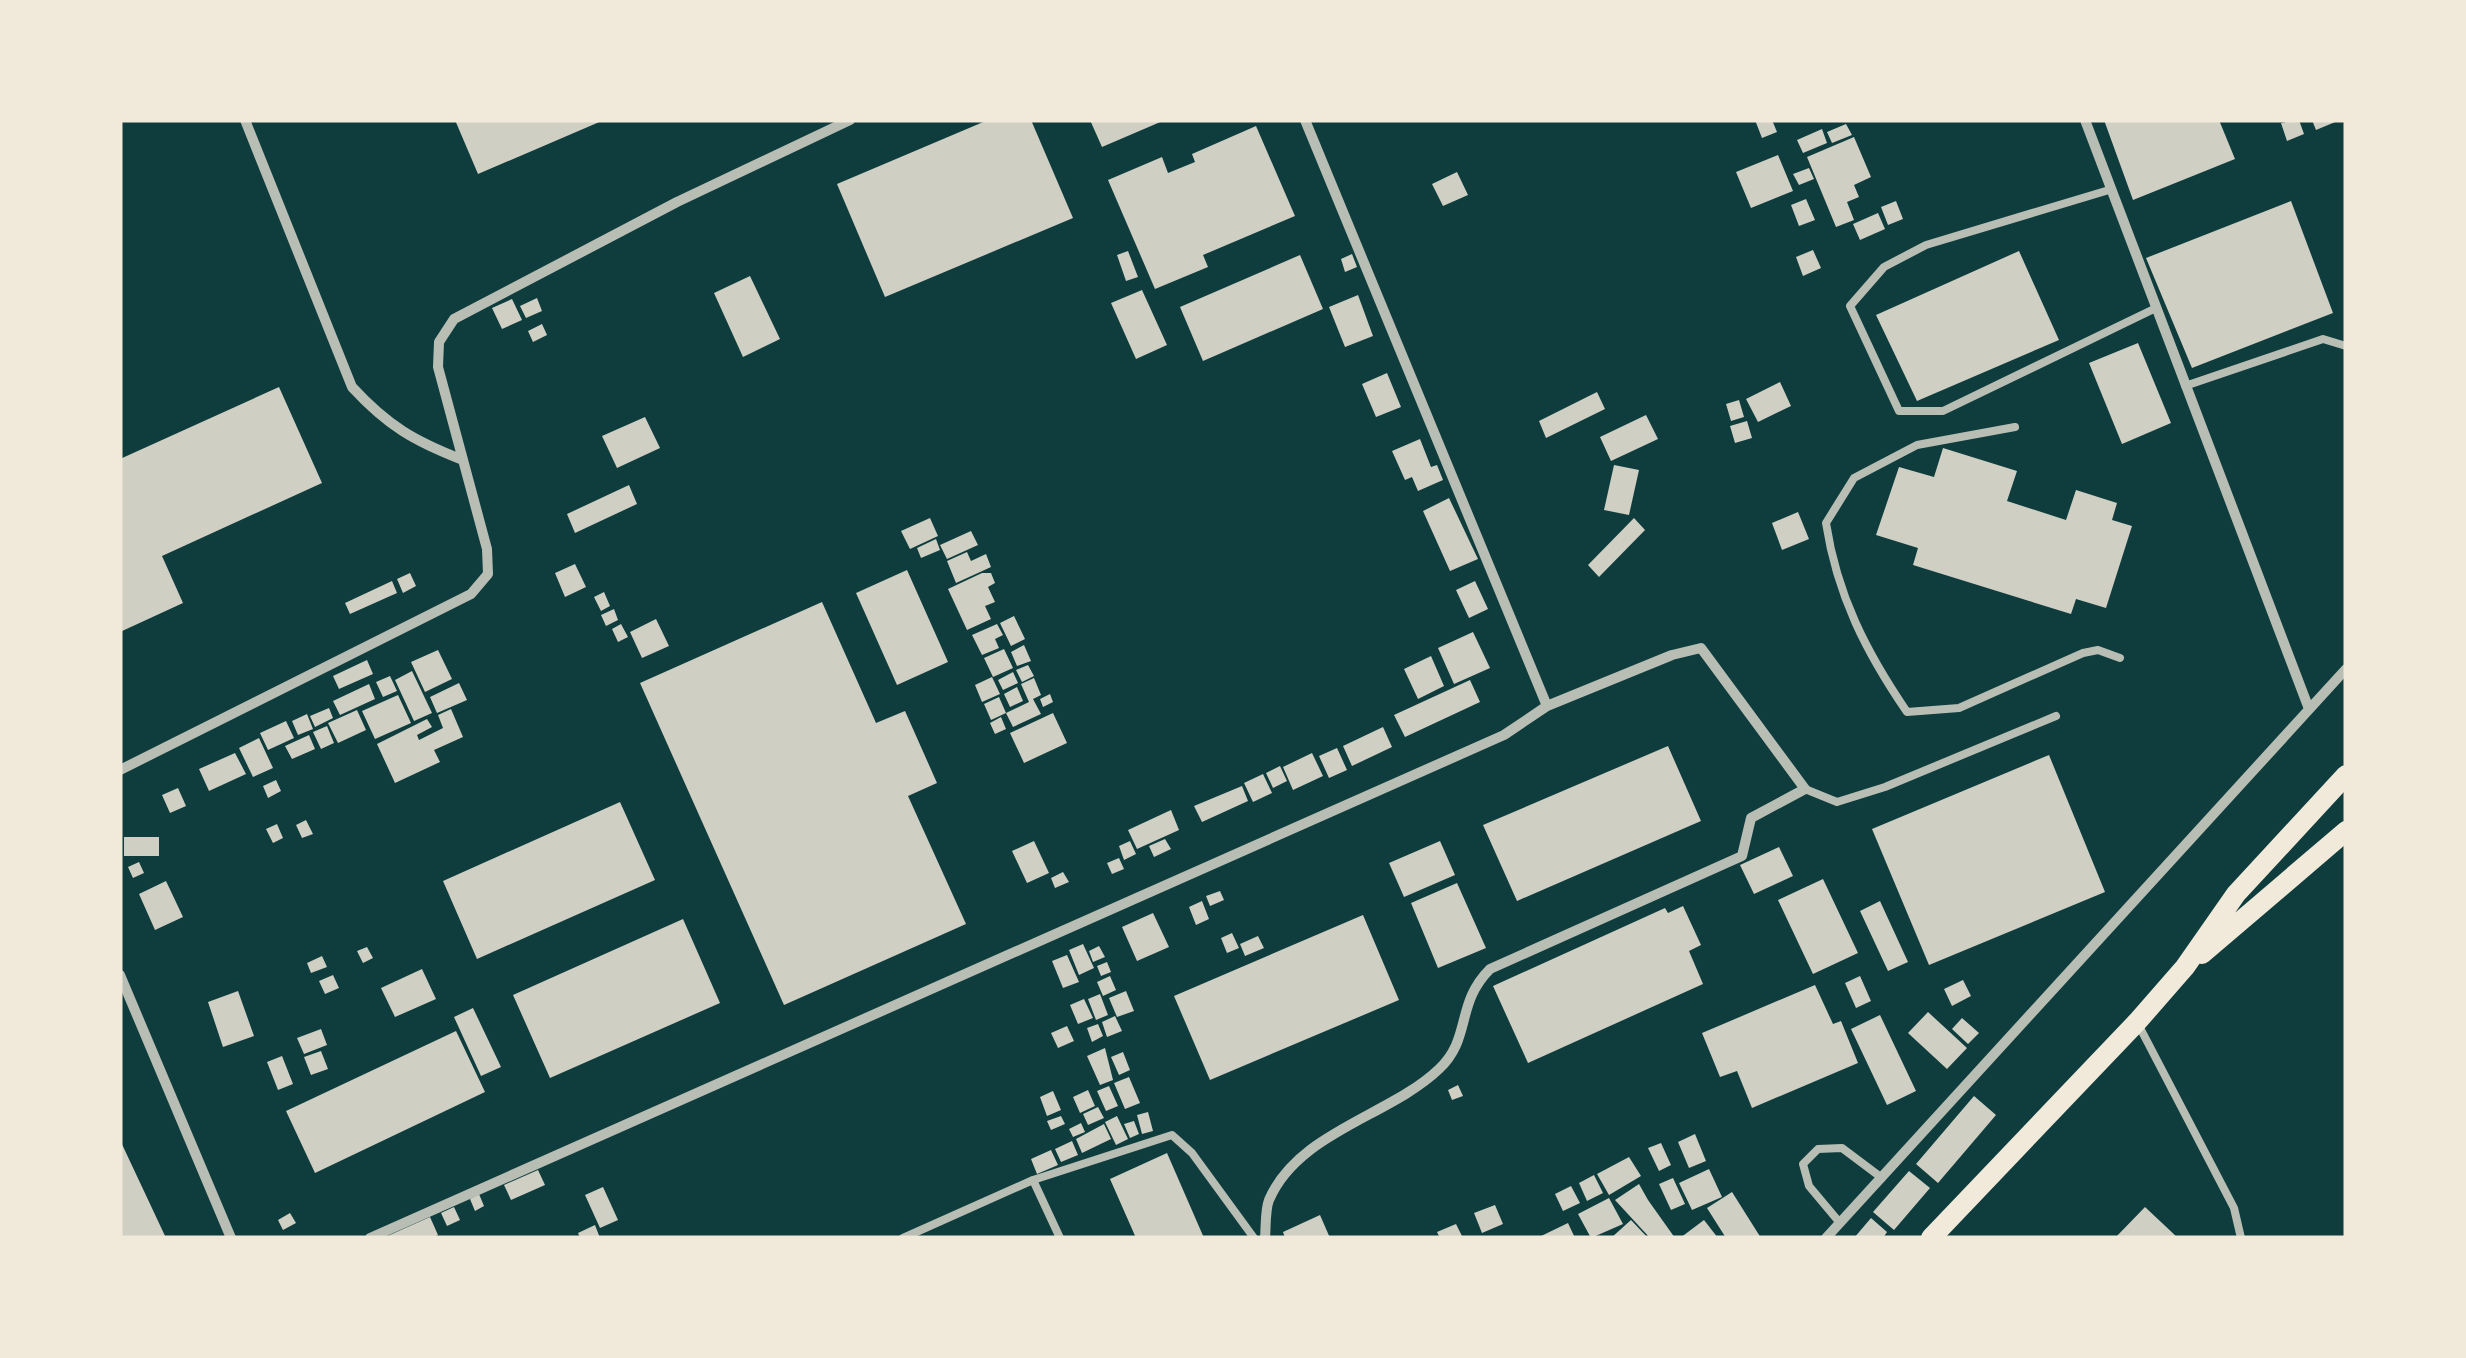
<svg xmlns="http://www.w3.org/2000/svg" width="2466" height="1358" font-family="Barlow,sans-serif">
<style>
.building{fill:#cfcfc3}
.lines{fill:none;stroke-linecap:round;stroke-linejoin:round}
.service{stroke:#b8beb3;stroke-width:8}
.minor{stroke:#b8beb3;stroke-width:10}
.secondary{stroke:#f1e9da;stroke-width:20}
</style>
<rect width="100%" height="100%" fill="#0f3d3e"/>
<path class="building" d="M455,120H604L478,174Z
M988,120H1031L1073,218L885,297L837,184Z
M1090,120H1165L1102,147Z
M1755,120H1772L1777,132L1762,138Z
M2104,120H2219L2235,159L2133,200Z
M2299,120L2304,134L2287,141L2281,123Z
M2312,120H2340L2316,130Z
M1846,124L1852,135L1832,143L1827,132Z
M1256,126L1295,216L1203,255L1208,267L1155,289L1108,180L1162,157L1168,173L1195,162L1192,154Z
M1822,129L1827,143L1803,153L1797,140Z
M1854,137L1871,177L1854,185L1859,197L1847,202L1854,220L1836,227L1807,157Z
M1778,155L1793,191L1751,208L1736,172Z
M1809,168L1814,179L1799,185L1793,174Z
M1457,172L1468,195L1443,206L1432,184Z
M1806,199L1815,220L1799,226L1791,205Z
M1896,201L1903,219L1888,225L1881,207Z
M2291,201L2333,313L2192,368L2146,258Z
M1878,213L1885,229L1860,240L1853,224Z
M1813,250L1821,268L1803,276L1796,257Z
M1128,251L1138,277L1126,281L1117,255Z
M2019,251L2059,340L1917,401L1876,315Z
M1352,254L1357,267L1345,272L1341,259Z
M1300,255L1323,309L1203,361L1180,307Z
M750,276L780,339L743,357L714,293Z
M1142,290L1167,345L1136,359L1111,303Z
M1358,295L1373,336L1345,347L1329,307Z
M537,298L542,311L526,318L520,306Z
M512,299L522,320L502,329L492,308Z
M542,324L547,335L533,342L528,331Z
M2138,343L2171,423L2122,444L2089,363Z
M1387,373L1401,407L1376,417L1362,384Z
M1780,382L1791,406L1758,422L1746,399Z
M279,387L322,483L162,556L183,603L120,632V459Z
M1597,392L1605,409L1546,438L1539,421Z
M1739,400L1744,417L1731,421L1726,404Z
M1646,415L1658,439L1611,461L1600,437Z
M645,417L660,448L617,468L602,436Z
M1747,421L1752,438L1735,443L1730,426Z
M1420,439L1431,467L1437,465L1443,480L1418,491L1412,477L1405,480L1392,451Z
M1943,448L2017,471L2007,501L2066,520L2076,490L2117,503L2112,520L2132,526L2106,608L2076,599L2071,614L1913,565L1918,548L1876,535L1899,467L1934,477Z
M1614,465L1639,470L1629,515L1604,510Z
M629,485L637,504L575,533L567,514Z
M1449,498L1478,559L1450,571L1423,511Z
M1798,512L1809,539L1782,550L1772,523Z
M930,518L938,536L910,549L901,531Z
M1634,518L1645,530L1599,577L1588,565Z
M971,531L978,545L947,559L940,545Z
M936,539L940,550L921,558L917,548Z
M967,552L971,561L986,554L991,567L956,583L947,561Z
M575,564L586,587L565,597L555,573Z
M907,570L948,662L897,685L856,593Z
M410,573L416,586L403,593L397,579Z
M982,573H991L995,583L988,587L995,602L985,606L991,619L967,630L948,589Z
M392,581L397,593L350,614L345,603Z
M1475,581L1488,609L1469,618L1456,590Z
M604,592L610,606L601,611L594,597Z
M822,602L876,723L905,711L937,783L908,796L966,924L784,1005L640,683Z
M614,609L618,620L606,626L601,615Z
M1014,616L1025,639L1011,646L1000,623Z
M656,619L669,646L642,658L630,632Z
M621,624L628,637L618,642L612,629Z
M997,624L1003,635L995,639L999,648L982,655L972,635Z
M1473,632L1490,668L1454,684L1438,648Z
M1024,645L1031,661L1017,666L1011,652Z
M1004,649L1013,668L993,677L984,658Z
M438,650L452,679L425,692L411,662Z
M1431,656L1444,686L1418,699L1404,669Z
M367,660L373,674L339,689L333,676Z
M1028,665L1034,676L1022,682L1016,670Z
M412,671L432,713L414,721L395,680Z
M1013,672L1018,683L1003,690L998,680Z
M390,676L397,691L383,697L376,682Z
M992,677L1000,694L982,702L975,685Z
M1034,678L1041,695L1033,699L1041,714L1013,727L1006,713L1029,702L1021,684Z
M1470,680L1480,702L1405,737L1394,715Z
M459,683L467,700L437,713L430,697Z
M369,684L375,699L340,715L333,701Z
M1017,687L1023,701L1010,707L1004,694Z
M1050,694L1053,702L1043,707L1040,699Z
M398,695L411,723L375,739L362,711Z
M999,697L1006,713L991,720L984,704Z
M329,708L333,718L315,727L310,716Z
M451,709L463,737L434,750L440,762L395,783L377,744L427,719L432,727L417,735L419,740L443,728L438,715Z
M357,710L366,730L338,743L328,723Z
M1053,713L1067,743L1024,763L1010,733Z
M307,714L313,729L298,735L292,721Z
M1001,717L1006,729L995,734L990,723Z
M286,721L294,738L268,750L260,733Z
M327,726L334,743L321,749L313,732Z
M1383,727L1392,747L1352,766L1343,746Z
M309,735L315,749L292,759L285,746Z
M259,738L273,768L253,777L239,748Z
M1668,746L1701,821L1517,901L1483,825Z
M1337,748L1347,770L1329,778L1319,756Z
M235,753L246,774L209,791L199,769Z
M1312,753L1323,776L1293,790L1283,767Z
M2049,755L2105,892L1929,965L1872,829Z
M1280,766L1287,781L1273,788L1266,773Z
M1263,774L1272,793L1253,802L1244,783Z
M276,780L281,791L268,798L263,786Z
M1242,786L1248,801L1202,822L1194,806Z
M178,788L186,806L170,813L162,795Z
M620,802L655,880L477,959L443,881Z
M1171,810L1179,830L1137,849L1128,830Z
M306,820L313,834L302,838L296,825Z
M277,824L283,838L273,843L266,829Z
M124,837H159V856H124Z
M1165,839L1171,849L1154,857L1149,846Z
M1034,841L1049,873L1027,883L1012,851Z
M1130,841L1136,854L1124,860L1119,846Z
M1440,841L1455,875L1404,897L1389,863Z
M1779,847L1793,876L1754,894L1740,865Z
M1119,858L1124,869L1112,874L1107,863Z
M139,862L144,873L133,878L128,867Z
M1063,872L1069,882L1055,888L1051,878Z
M1823,879L1858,953L1813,974L1778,900Z
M166,881L183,917L155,930L139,894Z
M1457,883L1486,948L1438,968L1411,903Z
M1220,891L1224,900L1210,906L1206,896Z
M1202,901L1209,919L1196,925L1189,907Z
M1880,901L1908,962L1888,971L1860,911Z
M1683,906L1701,945L1689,951L1703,984L1528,1063L1493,986L1665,908L1668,913Z
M1153,913L1169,947L1137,961L1122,927Z
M1363,915L1399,1000L1210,1080L1174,996Z
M683,919L720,1003L550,1078L513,995Z
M1232,933L1239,948L1227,953L1221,938Z
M1258,936L1264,948L1245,956L1240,944Z
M1083,944L1094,968L1079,975L1069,950Z
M1099,946L1105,957L1093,962L1089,951Z
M367,947L373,958L363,963L357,951Z
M1067,955L1079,982L1063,988L1052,961Z
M322,956L327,967L311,973L307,963Z
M1107,962L1111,972L1101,976L1097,966Z
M422,969L436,999L395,1017L381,988Z
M333,975L339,988L325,994L319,981Z
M1110,976L1116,990L1103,996L1097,982Z
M1860,976L1871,1001L1856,1008L1845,983Z
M1963,980L1971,996L1952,1006L1944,989Z
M1815,985L1833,1024L1841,1021L1858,1063L1752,1108L1737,1071L1720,1077L1702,1033Z
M238,991L254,1036L223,1047L208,1002Z
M1126,991L1134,1011L1117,1017L1109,998Z
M1100,994L1108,1015L1096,1020L1088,999Z
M1084,999L1093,1018L1078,1024L1070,1005Z
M473,1008L501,1067L481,1076L454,1017Z
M1928,1012L1967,1048L1947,1069L1908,1033Z
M1880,1015L1916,1091L1887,1105L1851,1029Z
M1115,1016L1122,1031L1107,1037L1102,1022Z
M1962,1018L1979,1033L1968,1044L1952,1029Z
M1098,1024L1103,1036L1092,1042L1087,1028Z
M1067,1026L1074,1041L1058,1048L1051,1033Z
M321,1029L327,1045L304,1054L297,1038Z
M456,1031L485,1092L315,1173L286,1111Z
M1105,1048L1113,1080L1100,1085L1087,1056Z
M321,1051L328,1069L311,1075L304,1057Z
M1123,1052L1130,1070L1119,1075L1111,1057Z
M282,1056L293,1084L278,1090L267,1062Z
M1129,1077L1140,1103L1125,1109L1114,1083Z
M1458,1085L1463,1096L1452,1100L1448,1090Z
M1109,1086L1118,1106L1106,1111L1097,1091Z
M1088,1090L1095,1106L1080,1113L1073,1097Z
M1053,1091L1061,1110L1047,1116L1040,1097Z
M1974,1096L1996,1115L1938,1183L1916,1164Z
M1098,1107L1104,1118L1088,1125L1083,1114Z
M1148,1112L1153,1131L1142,1134L1137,1115Z
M1061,1116L1065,1124L1051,1130L1047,1121Z
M1117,1116L1128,1139L1116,1145L1105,1122Z
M1134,1121L1139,1134L1130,1138L1124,1124Z
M1081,1123L1085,1132L1073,1137L1069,1129Z
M1104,1124L1111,1139L1082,1153L1076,1139Z
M1695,1134L1706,1161L1689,1168L1678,1142Z
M120,1140L166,1238H120Z
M1072,1141L1078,1155L1061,1162L1055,1149Z
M1661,1143L1671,1165L1659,1171L1648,1148Z
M1051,1150L1058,1165L1037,1174L1031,1159Z
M1167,1153L1204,1238H1136L1110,1179Z
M1629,1157L1641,1176L1609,1195L1597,1174Z
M1709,1169L1722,1197L1692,1210L1679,1183Z
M538,1170L545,1185L511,1200L504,1185Z
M1909,1171L1930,1188L1894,1230L1873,1212Z
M1594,1175L1603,1193L1587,1201L1579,1183Z
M1673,1178L1685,1204L1671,1210L1659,1184Z
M1639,1184L1648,1200L1675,1238H1650L1615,1200Z
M1571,1186L1580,1203L1563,1211L1555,1194Z
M603,1187L618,1220L600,1228L585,1195Z
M1732,1192L1761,1238H1726L1707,1208Z
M479,1194L484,1206L475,1211L470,1199Z
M1609,1198L1623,1224L1591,1238L1578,1214Z
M1495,1205L1503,1224L1482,1233L1474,1213Z
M454,1207L460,1220L447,1226L441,1213Z
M2145,1207L2178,1238H2115Z
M290,1213L296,1223L283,1230L278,1220Z
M1320,1215L1330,1238H1285L1283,1232Z
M430,1217L438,1235L432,1238H383Z
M1871,1218L1887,1232L1883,1238H1854Z
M1631,1220L1648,1238H1611Z
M1704,1220L1718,1238H1680Z
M1568,1223L1575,1238H1537Z
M1456,1224L1463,1238H1440L1437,1232Z
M595,1225L600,1238H580L578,1233Z"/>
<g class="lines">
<path class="service" d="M2109,190L1926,245L1884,267L1850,306L1899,411H1943L2156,308
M2185,386L2323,339L2346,346
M2015,427L1917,445L1854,478L1826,523C1837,595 1866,652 1907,712L1959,708L2083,653L2098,650L2120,658
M1805,789L1837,802L1885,787L2056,716
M2137,1022L2234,1208L2241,1238
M1033,1180L1060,1238
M1840,1223L1809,1186L1803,1164L1818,1149L1842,1148L1882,1178
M903,1238L1033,1180L1172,1135L1192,1153L1254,1238"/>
<path class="minor" d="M245,120L352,387C388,426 414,441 463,460
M2085,120L2309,709
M120,770L471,594L488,574L487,549L438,367L439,342L454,319L677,202L850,120
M120,975L231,1238
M370,1238L1504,735L1547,706L1305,120
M1265,1238C1266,1227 1265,1210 1269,1200C1298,1132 1390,1116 1439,1069C1472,1038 1455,1004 1490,969L1742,856L1751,818L1805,789L1701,648L1672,655L1547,706
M1826,1238L2346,669"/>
<path class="secondary" d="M2202,954L2346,831
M1931,1238L2137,1022L2185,967L2236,894L2346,775"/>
</g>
<rect width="2466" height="1358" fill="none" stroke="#f1e9da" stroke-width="245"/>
</svg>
